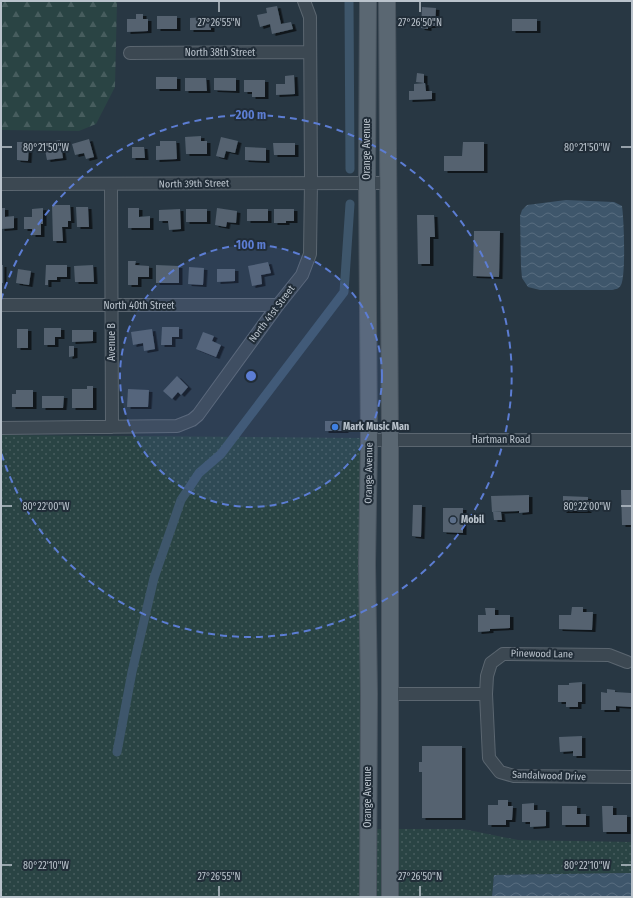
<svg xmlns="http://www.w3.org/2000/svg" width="633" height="898" font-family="'Fira Sans Condensed',sans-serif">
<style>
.grass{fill:url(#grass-dots)}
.forest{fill:url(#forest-firs)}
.water{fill:url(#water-waves)}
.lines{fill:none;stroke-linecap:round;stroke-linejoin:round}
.canal{stroke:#3e566b;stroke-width:9}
.building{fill:#546270;filter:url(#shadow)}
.minor-casing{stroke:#5b6670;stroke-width:14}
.major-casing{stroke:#49545f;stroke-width:18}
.minor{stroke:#3c4852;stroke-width:12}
.major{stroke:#5a6772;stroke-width:16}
.ticks{fill:none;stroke:#bac3cc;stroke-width:1.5}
.ring{fill:none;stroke:#5c7dd3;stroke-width:2;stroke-dasharray:7 5}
.shop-dot{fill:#3f7fe0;stroke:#212d38;stroke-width:1.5}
.service-dot{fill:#5c6f8a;stroke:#212d38;stroke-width:1.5}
.labels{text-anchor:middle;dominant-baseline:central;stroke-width:4;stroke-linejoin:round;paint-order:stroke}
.street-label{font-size:10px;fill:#bac3cc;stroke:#212d38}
.poi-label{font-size:10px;font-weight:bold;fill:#bac3cc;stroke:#212d38;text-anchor:start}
.ticks-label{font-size:10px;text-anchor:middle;fill:#bac3cc;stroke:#212d38;stroke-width:4;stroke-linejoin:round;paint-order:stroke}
.centre{fill:#5c7dd3;stroke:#212d38;stroke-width:2}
.ring-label{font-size:12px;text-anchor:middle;font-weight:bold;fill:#5c7dd3;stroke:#212d38;stroke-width:4;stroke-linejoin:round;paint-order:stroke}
</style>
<defs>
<pattern id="grass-dots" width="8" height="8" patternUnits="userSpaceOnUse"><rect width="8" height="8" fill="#2a4444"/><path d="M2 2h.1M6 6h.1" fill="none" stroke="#475d5e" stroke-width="1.8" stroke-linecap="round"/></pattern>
<pattern id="forest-firs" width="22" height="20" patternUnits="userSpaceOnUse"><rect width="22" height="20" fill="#2a4444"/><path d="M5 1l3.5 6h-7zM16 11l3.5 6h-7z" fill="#475d5e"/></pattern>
<pattern id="water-waves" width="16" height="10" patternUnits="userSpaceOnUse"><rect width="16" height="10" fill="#3e566b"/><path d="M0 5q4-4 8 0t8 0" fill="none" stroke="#586d7f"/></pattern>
<filter id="shadow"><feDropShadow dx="3.5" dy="2" stdDeviation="0" flood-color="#0009"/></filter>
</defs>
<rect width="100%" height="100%" fill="#283743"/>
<path class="grass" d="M1,435L364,438L363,897H1Z
M375,829H385V897H373Z
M395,829H463L518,840L632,842V873L494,875L492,897H395Z"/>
<path class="forest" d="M1,1H117L115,87L96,124L79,131L1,130Z"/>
<path class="water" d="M566,200L614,202L622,206C624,219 626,276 621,285C619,289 616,289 612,290H540L528,287L522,278L521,267L520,216L522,210L527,205Z
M632,873V897H492L494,875Z"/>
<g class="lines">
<path class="canal" d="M349,1L350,169
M117,752L132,672L154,578L181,500L199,473L221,454L344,292L350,204"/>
</g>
<path class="building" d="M277,6L281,24L291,22L293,29L272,34L270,24L260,27L257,15L267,13L266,8Z
M422,7L436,8L435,26H428V29L421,28Z
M136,14H143V19H148V31L127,32V19H136Z
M157,16H177V29H157Z
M211,17V30H190V18Z
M512,19H537V31H512Z
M417,73L424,74V83L416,82Z
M294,75L295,94L276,95V84H285V76Z
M156,77H177V89H156Z
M185,78H206L207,91H185Z
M214,78H236V91L214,90Z
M244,80H265V97H252V92H244Z
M425,83L426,91H432V99L409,100V91H414V84Z
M201,136V141H207V154H186L185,137Z
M221,137L238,141L235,153L226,151L224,158L216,156Z
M89,139L94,157L86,159L84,153L75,155L72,144Z
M60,140L63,158L47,160L45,150L51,149L50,142Z
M160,141H176L177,159L156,160V146H160Z
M17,142H29L28,161L17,160Z
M463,142H484V171H444V156H462Z
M273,143H295V155H274Z
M132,147H144L145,158H132Z
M245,147L266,148V161L245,160Z
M52,205H70L71,221H68V227H62L63,241H53Z
M76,207H88L89,227H77Z
M1,208H5V217L14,216V228L1,229Z
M43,208V224H41V235H32V229H24V217H32V209Z
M128,208H139V217L150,216V228H128Z
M217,208L237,211L236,223L227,222L226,227L215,225Z
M180,209L181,229L169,230L168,221H159V210Z
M186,209H207V222H186Z
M247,209H268V221H247Z
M274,209H294V221H286V223H274Z
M417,215H434L435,237H430V264H418Z
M474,231H500L499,277L473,276Z
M128,261H136L135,265L149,266V277H138V285H128Z
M268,262L271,273L261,275L262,284L252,286L248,266Z
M1,265H3V283H1Z
M46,265H67V277H57V280H48V285H45Z
M93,265L94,282H75L74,266Z
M156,265L179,266V283H156Z
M189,267L204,268L203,285L188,284Z
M18,269L31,271L29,285L16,283Z
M217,269H235V281L217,282Z
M162,327H179V337H172V345H161Z
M44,328H61V337H55V345H44Z
M17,329H28V348H17Z
M152,329L155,349L144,351L143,343L133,345L131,332Z
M72,330H93V341L72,342Z
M203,332L214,336L212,341L221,345L216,357L196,349Z
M69,346H74V356L69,357Z
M177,376L188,387L181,395L178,392L172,399L163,391Z
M87,386H93V408H72V389H87Z
M128,389L149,390L148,407H127Z
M16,390H33V407H12V394H16Z
M42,396H64L63,408H42Z
M325,421H345V431H325Z
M621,490H632L631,525H622Z
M529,495V512L519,513V511L492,512L491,496Z
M563,496L588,497V511H563Z
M413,505H422L421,537L412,536Z
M443,508H463V533L443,532Z
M493,512H501L502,520H494Z
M572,607H583V612H593L592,630L559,629V615H571Z
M485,608H495V615H510V628L490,629V631L478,632V615H486Z
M582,682V702H578V707H566V702H558V685H569V683Z
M607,689L615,690V692L631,693V707L616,706V710H601V692L607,693Z
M582,736V756H573V751L560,752L559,737Z
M422,746H462V818H422V772H419V762H422Z
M498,800H508V806H513L512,820H506V825H488V805H498Z
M534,803V810H546V826L530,827V822H522V804Z
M562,806H577V814H586V825H562Z
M602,806H613V815H627V832H603Z"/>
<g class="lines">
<g class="minor-casing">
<path id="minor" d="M130,53L310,52
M1,184L387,183
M111,185L112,427
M1,305H278
M1,428L177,426L192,420L198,415L278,305L302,275L310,254L311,182L310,17L304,1
M369,440H632
M627,662L609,655L503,654L491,663L487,676L486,694L489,758L500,772L514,776L632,777
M390,694H486"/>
</g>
<g class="major-casing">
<path id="major" d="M368,1L367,183L369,440L367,564L369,694L368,897
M387,1L390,440V897"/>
</g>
<use href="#minor" class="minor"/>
<use href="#major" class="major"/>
</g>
<path class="ticks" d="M219,2V12M420,2V12M2,147H12M621,147H631M2,506H12M621,506H631M2,865H12M621,865H631M219,886V896M420,886V896"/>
<circle cx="251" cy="376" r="131" fill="#5c7dd3" fill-opacity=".12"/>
<g class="ring">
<circle cx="251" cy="376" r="131"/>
<path d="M1 300A261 261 0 1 1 1 452"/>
</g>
<circle class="shop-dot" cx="335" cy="427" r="4"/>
<circle class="service-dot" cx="453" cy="520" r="4"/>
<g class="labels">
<g class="street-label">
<text x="220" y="53">North 38th Street</text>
<text transform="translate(367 149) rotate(-90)">Orange Avenue</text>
<text transform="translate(194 184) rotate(-1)">North 39th Street</text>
<text x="139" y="306">North 40th Street</text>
<text transform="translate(272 314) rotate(-53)">North 41st Street</text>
<text transform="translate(112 342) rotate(-90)">Avenue B</text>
<text x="501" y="440">Hartman Road</text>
<text transform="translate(369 473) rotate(-89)">Orange Avenue</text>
<text transform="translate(542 654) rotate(1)">Pinewood Lane</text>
<text transform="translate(549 776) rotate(2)">Sandalwood Drive</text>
<text transform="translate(368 797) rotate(-90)">Orange Avenue</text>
</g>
<g class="poi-label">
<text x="343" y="427">Mark Music Man</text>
<text x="461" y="520">Mobil</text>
</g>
</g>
<g class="ticks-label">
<text x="219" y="26">27°26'55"N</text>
<text x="420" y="26">27°26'50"N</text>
<text x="587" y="151">80°21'50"W</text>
<text x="46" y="151">80°21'50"W</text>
<text x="587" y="510">80°22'00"W</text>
<text x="46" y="510">80°22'00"W</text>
<text x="46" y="869">80°22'10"W</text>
<text x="587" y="869">80°22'10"W</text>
<text x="219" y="880">27°26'55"N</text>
<text x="420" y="880">27°26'50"N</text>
</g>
<circle cx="251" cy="376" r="6" class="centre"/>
<g class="ring-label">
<text x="251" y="119">200 m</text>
<text x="251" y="249">100 m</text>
</g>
<rect width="633" height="898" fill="none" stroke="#bac3cc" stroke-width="4"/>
</svg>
